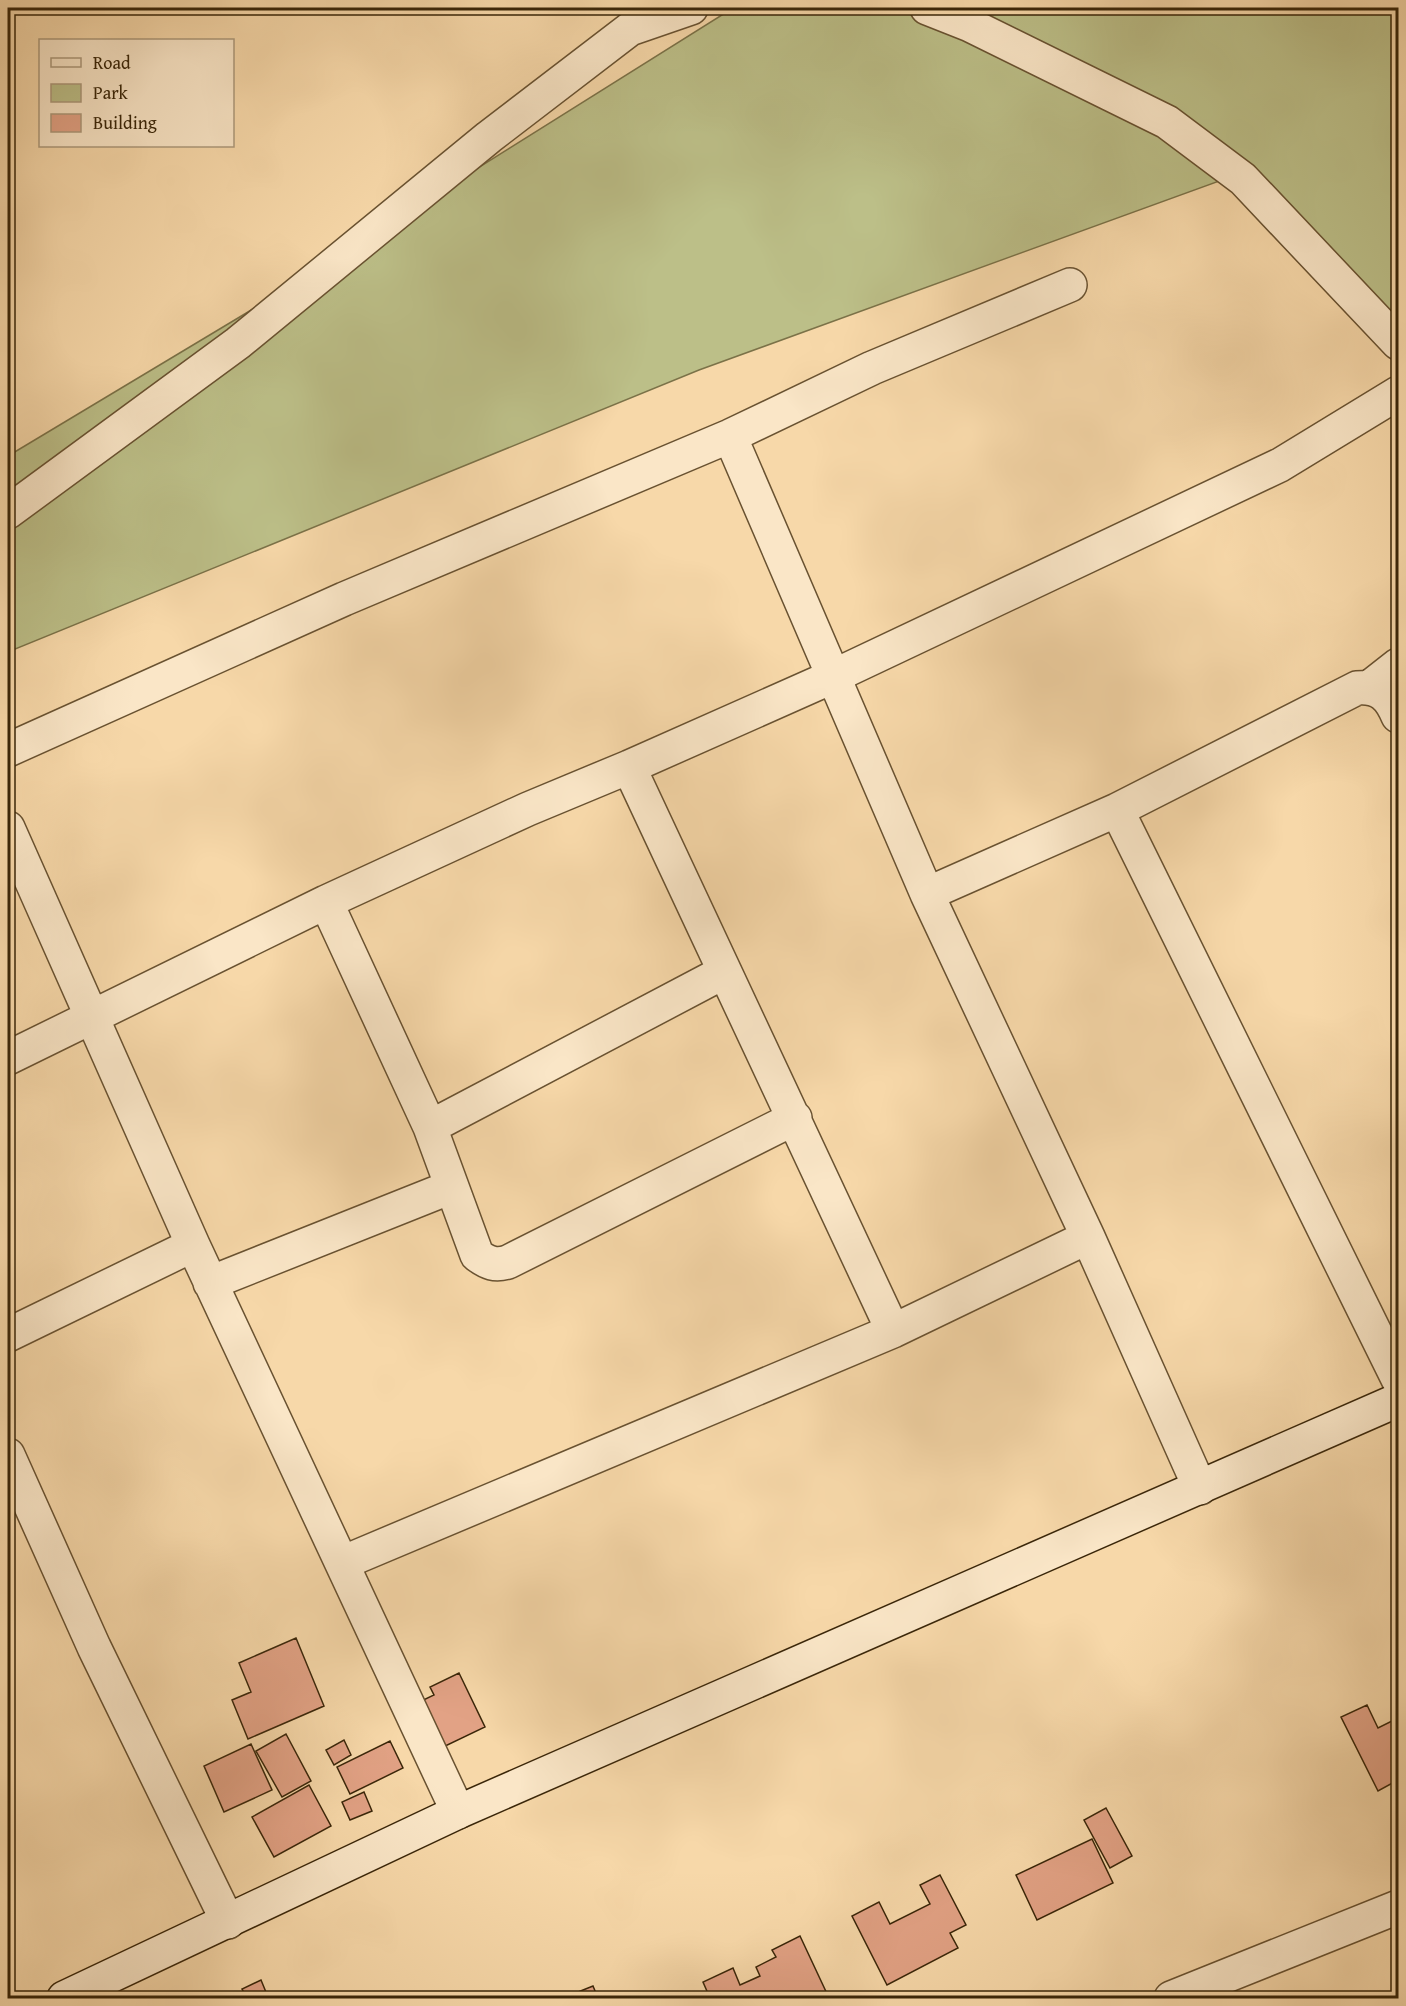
<svg xmlns="http://www.w3.org/2000/svg" width="1406" height="2006" font-family="'Gentium Book Plus',serif">
<style>
.green{fill:#bcbf88;stroke:#7b7248;stroke-width:1.5}
.building{fill:#e2a285;stroke:#3a2609;stroke-width:1.5}
.lines{fill:none;stroke-linecap:round;stroke-linejoin:round}
.street-casing{stroke:#695231;stroke-width:36}
.secondary-casing{stroke:#3a2609;stroke-width:36}
.street{stroke:#fae6c7;stroke-width:33}
.secondary{stroke:#fae6c7;stroke-width:33}
</style>
<rect width="100%" height="100%" fill="#f7d8a9"/>
<filter id="stains"><feTurbulence type="fractalNoise" baseFrequency=".00333" numOctaves="4"/><feColorMatrix values="0 0 0 0 .2 0 0 0 0 .09 0 0 0 0 .02 0 0 0 .5 -.17"/></filter>
<radialGradient id="worn" r=".72"><stop offset=".6" stop-color="#630" stop-opacity="0"/><stop offset="1" stop-color="#630" stop-opacity=".3"/></radialGradient>
<path class="green" d="M733,8H1398V334L1230,177L699,370L8,652V456L248,312Z"/>
<path class="building" d="M296,1638L324,1706L248,1739L232,1700L251,1692L239,1663Z
M459,1673L485,1727L439,1749L417,1703L434,1695L430,1687Z
M1367,1705L1378,1728L1398,1718V1780L1378,1791L1341,1717Z
M286,1734L311,1781L282,1797L256,1751Z
M344,1740L351,1755L334,1765L326,1750Z
M390,1741L403,1768L350,1794L337,1767Z
M251,1744L272,1790L224,1812L204,1766Z
M309,1785L331,1826L274,1857L252,1817Z
M364,1792L372,1811L350,1820L342,1802Z
M1106,1808L1132,1856L1110,1868L1084,1820Z
M1092,1839L1113,1883L1037,1920L1016,1875Z
M940,1875L966,1925L950,1933L958,1948L887,1985L852,1916L879,1902L890,1924L930,1904L920,1885Z
M800,1936L829,1998H710L703,1982L733,1968L740,1985L760,1976L756,1967L776,1957L772,1950Z
M261,1980L268,1997L247,1998L242,1989Z
M593,1986L598,1998H563Z"/>
<g class="lines">
<g class="street-casing">
<path id="street" d="M927,8L970,25L1167,122L1243,179L1398,343
M730,436L927,894L1088,1237L1200,1488
M8,512L238,343L489,137L630,29L691,8
M1370,687L1398,665
M8,750L344,599L730,436L872,368L1070,285
M629,767L893,1331
M1117,810L1398,1379
M8,828L193,1245L458,1812
M927,894L1117,810L1357,688C1380,686 1390,697 1398,716
M326,902L430,1127L477,1255C488,1263 495,1266 508,1262L795,1118
M8,1058L326,902L528,809L629,767L834,676L1280,465L1398,393
M430,1127L724,972
M210,1283L451,1187
M8,1335L193,1245
M8,1455L94,1647L228,1922
M342,1563L893,1331L1088,1237
M1171,1998L1398,1907"/>
</g>
<g class="secondary-casing">
<path id="secondary" d="M64,1998L458,1812L1398,1400"/>
</g>
<use href="#street" class="street"/>
<use href="#secondary" class="secondary"/>
</g>
<rect width="1406" height="2006" fill="none" stroke="#f7d8a9" stroke-width="30"/>
<rect x="9" y="9" width="1388" height="1988" fill="none" stroke="#3a2609" stroke-width="3"/>
<rect x="15" y="15" width="1376" height="1976" fill="none" stroke="#3a2609" stroke-width="1.5"/>
<rect x="39" y="39" width="195" height="108" fill="#fae6c7" stroke="#ad997b" stroke-width="1.5"/>
<rect x="51" y="58" width="30" height="9" fill="#fae6c7" stroke="#ad997b" stroke-width="1.5"/>
<text x="93" y="69" font-size="18" fill="#3a2609">Road</text>
<rect x="51" y="84" width="30" height="18" fill="#bcbf88" stroke="#ad997b" stroke-width="1.5"/>
<text x="93" y="99" font-size="18" fill="#3a2609">Park</text>
<rect x="51" y="114" width="30" height="18" fill="#e2a285" stroke="#ad997b" stroke-width="1.5"/>
<text x="93" y="129" font-size="18" fill="#3a2609">Building</text>
<rect width="100%" height="100%" filter="url(#stains)"/>
<rect width="100%" height="100%" fill="url(#worn)"/>
</svg>
